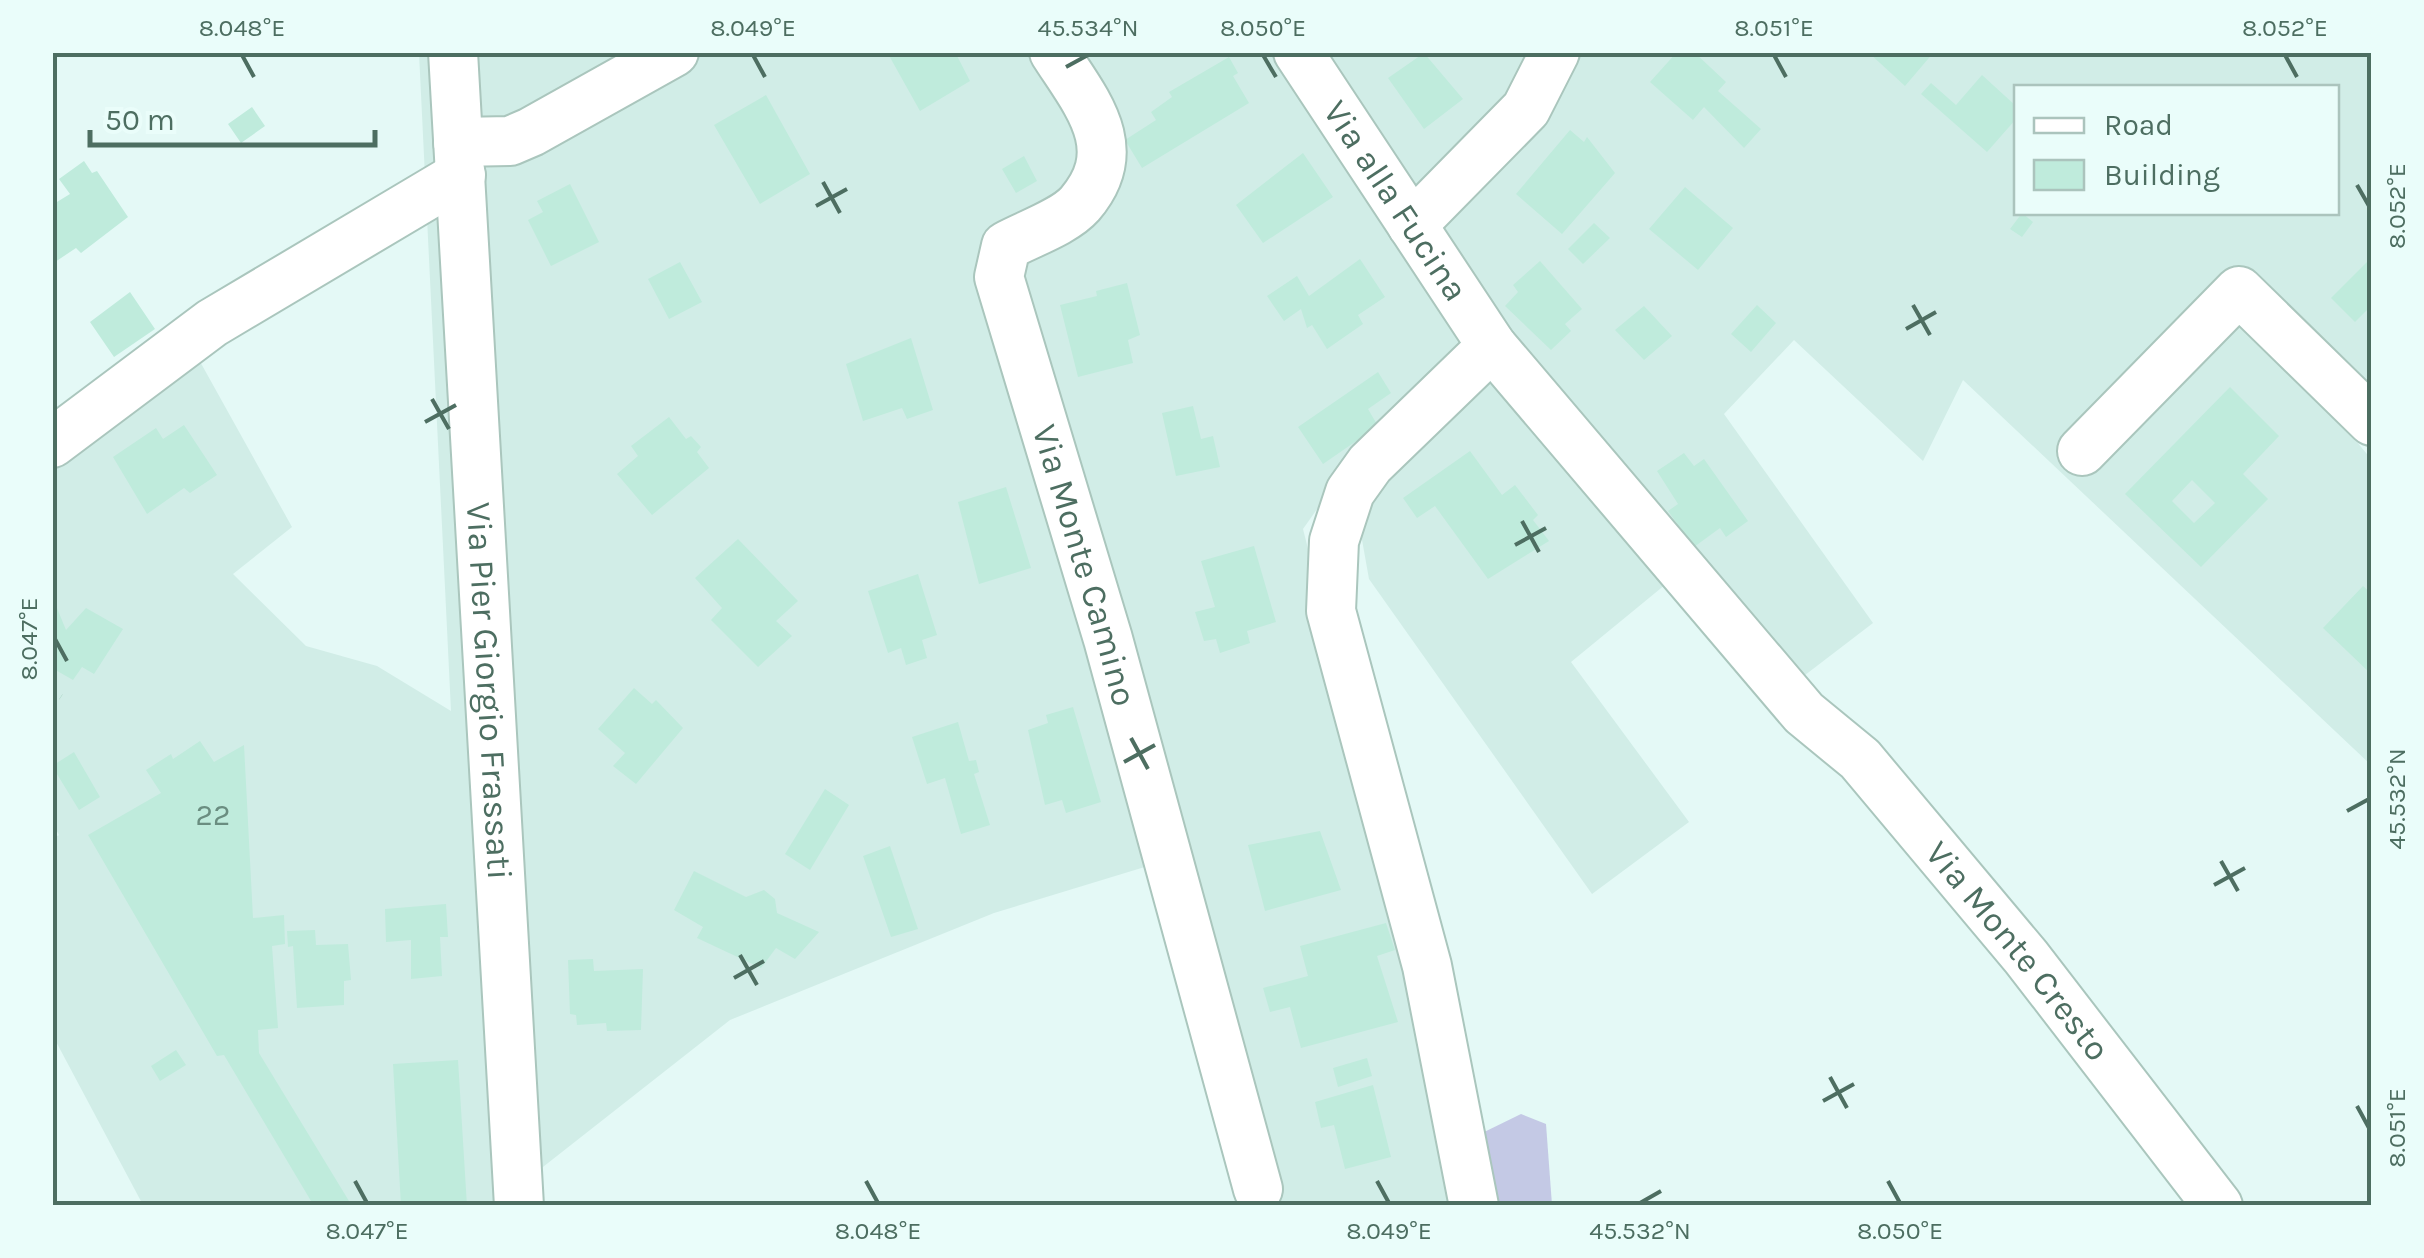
<svg xmlns="http://www.w3.org/2000/svg" width="2424" height="1258" font-family="Karla,sans-serif">
<style>
.residential{fill:#d1ede7;fill-rule:evenodd}
.green{fill:#c4c9e5}
.building{fill:#bfebdc;fill-rule:evenodd}
.lines{fill:none;stroke-linecap:round;stroke-linejoin:round}
.minor-casing{stroke:#aac6bd;stroke-width:52}
.path{stroke:#a2d0bf;stroke-width:6;stroke-dasharray:2.5 8;stroke-linecap:butt}
.minor{stroke:#fff;stroke-width:48}
.ticks{fill:none;stroke:#4d6e61;stroke-width:4}
.labels{text-anchor:middle;dominant-baseline:central;stroke-width:8;stroke-linejoin:round;paint-order:stroke}
.number-label{font-size:30px;fill:#6a8d80}
.street-label{font-size:35px;fill:#4d6e61;stroke:#eafdfa}
.neatline{fill:none;stroke:#4d6e61;stroke-width:4}
.ticks-label{font-size:25px;text-anchor:middle;fill:#4d6e61}
</style>
<rect width="100%" height="100%" fill="#e4f9f6"/>
<path class="residential" d="M419,53H2371V416L2352,436L2371,459V765L1963,380L1923,461L1794,340L1724,414L1873,623L1775,698L1677,575L1571,662L1689,822L1592,894L1369,579L1359,523L1327,495L1303,529L1422,1002L1490,1205H1244L1148,866L994,913L730,1020L520,1185V1205H143L53,1036L52,839L59,835L53,824V436L188,340L292,527L233,574L306,646L377,666L451,711ZM2016,88H2336V212H2016Z"/>
<path class="green" d="M1521,1114L1546,1124L1552,1205H1490L1474,1137Z"/>
<path class="building" d="M887,52H955L970,81L920,111Z
M1677,52H1694L1726,82L1718,91L1761,129L1744,148L1704,107L1693,120L1650,82Z
M1868,52H1934L1905,86Z
M1424,53L1463,99L1424,129L1388,78Z
M1229,57L1238,73L1233,76L1249,103L1142,168L1125,140L1156,120L1151,112L1172,97L1169,92Z
M1982,75L2016,106V119L1987,152L1921,94L1931,83L1956,105Z
M766,95L810,174L760,204L714,125Z
M252,107L265,126L241,143L228,124Z
M1570,130L1584,142L1587,137L1615,173L1562,234L1516,194Z
M1303,153L1333,197L1263,243L1236,205Z
M1024,156L1037,181L1016,193L1002,169Z
M84,161L92,173L97,171L128,217L81,253L76,248L52,264V205L70,194L59,179Z
M570,184L599,242L551,266L528,220L543,212L537,201Z
M1685,187L1733,228L1698,270L1649,229Z
M2022,213L2033,222L2022,237L2010,229Z
M1594,223L1610,238L1583,264L1568,249Z
M2372,257V305L2355,322L2331,298Z
M1360,259L1385,297L1358,315L1363,324L1327,349L1312,325L1307,328L1301,309L1284,321L1267,296L1297,276L1309,296Z
M1540,261L1582,309L1565,324L1571,331L1551,350L1505,306L1518,292L1513,285Z
M680,262L702,302L669,319L648,279Z
M1127,283L1140,335L1128,340L1133,363L1078,377L1060,305L1097,296L1096,291Z
M130,292L155,329L114,357L90,322Z
M1757,305L1776,323L1751,352L1731,334Z
M1644,306L1672,336L1644,360L1615,330Z
M911,338L933,410L907,419L902,408L863,421L846,364Z
M1378,372L1391,393L1368,409L1378,426L1323,464L1298,427Z
M2230,387L2279,436L2243,474L2268,499L2201,567L2125,494ZM2192,480L2215,503L2194,523L2172,501Z
M1193,406L1201,439L1213,436L1220,467L1176,476L1162,413Z
M669,417L686,439L691,436L701,447L697,452L709,468L652,515L617,474L638,456L631,446Z
M184,425L217,475L190,493L184,488L147,514L113,457L156,428L163,439Z
M1470,451L1502,495L1515,485L1538,515L1533,520L1549,541L1488,579L1435,506L1417,518L1403,498Z
M1684,453L1694,466L1704,459L1748,521L1726,537L1720,528L1694,547L1668,511L1678,504L1657,471Z
M1006,487L1031,568L979,584L958,502Z
M738,539L798,601L776,621L792,636L758,667L711,620L722,608L695,578Z
M1254,546L1276,622L1247,631L1250,643L1220,653L1216,639L1204,641L1195,612L1215,607L1201,561Z
M918,574L937,635L922,640L927,658L906,665L901,648L888,653L868,591Z
M2363,586L2372,594V675L2323,628Z
M52,596L66,630L86,608L123,629L94,674L82,667L73,680L52,668Z
M634,688L652,704L656,700L683,728L636,784L613,766L625,753L598,729Z
M1073,707L1101,802L1066,813L1062,800L1045,805L1028,730L1048,723L1046,715Z
M958,722L969,761L976,760L979,772L974,774L990,825L961,834L945,778L927,784L912,737Z
M200,741L214,762L244,745L253,918L284,915L285,944L272,946L278,1028L258,1030L259,1053L352,1206H314L224,1055L217,1056L88,835L161,793L146,770L171,754L173,759Z
M74,752L100,797L79,810L52,766Z
M825,789L849,805L810,870L785,854Z
M1320,831L1341,890L1265,911L1248,845Z
M890,846L918,929L891,937L863,856Z
M694,871L746,897L764,890L775,899L777,913L819,932L795,959L776,948L761,968L697,938L703,927L674,910Z
M446,904L448,937H440L442,976L411,979V940L386,942L385,909Z
M1386,923L1395,950L1377,956L1398,1022L1301,1048L1290,1007L1270,1012L1263,988L1308,976L1300,946Z
M315,930L316,945L348,944L351,980L344,981V1005L297,1008L293,946L288,947L287,931Z
M593,959L594,971L643,969L641,1030L607,1031L606,1023L577,1025L576,1015L570,1014L568,960Z
M176,1050L186,1065L160,1081L151,1066Z
M1367,1058L1372,1076L1338,1087L1333,1068Z
M458,1060L467,1206H401L393,1064Z
M1373,1085L1391,1157L1345,1169L1334,1125L1321,1128L1315,1102Z"/>
<g class="lines">
<g class="minor-casing">
<g id="minor">
<path id="s1" d="M453,52L519,1206"/>
<path id="s2" d="M1054,52C1086,102 1128,148 1080,204C1064,222 1028,234 1006,246L999,277L1108,639L1258,1189"/>
<path id="s3" d="M1298,52L1492,346L1804,713L1860,759L2026,957L2218,1206"/>
<path d="M458,142L510,141L531,132L674,52"/>
<path d="M1412,225L1526,109L1555,52"/>
<path d="M52,443L212,323L461,175"/>
<path d="M2082,451L2239,291L2372,421"/>
<path d="M1474,1206L1427,966L1331,611L1334,541L1350,492L1370,464L1492,346"/>
</g>
</g>
<path class="path" d="M52,691L61,697"/>
<use href="#minor" class="minor"/>
</g>
<path class="ticks" d="M242,55L254,77M753,55L765,77M1263,55L1276,77M1774,55L1786,77M2285,55L2297,77M1066,67L1088,55M823,182L840,213M2357,185L2369,206M816,206L847,189M1913,305L1930,335M1906,329L1936,312M432,399L449,429M425,422L456,405M1522,521L1539,552M1515,545L1546,528M55,639L67,661M1131,738L1148,769M1124,762L1155,745M2347,811L2369,799M2221,861L2238,891M2214,885L2245,868M740,955L757,985M734,978L764,961M1830,1077L1847,1108M1823,1101L1854,1084M2357,1106L2369,1128M355,1181L367,1203M866,1181L878,1203M1377,1181L1389,1203M1888,1181L1900,1203M1640,1203L1661,1191"/>
<g class="labels">
<g class="number-label">
<text x="213" y="815">22</text>
</g>
<g class="street-label">
<text stroke="none"><textPath href="#s3" startOffset="178">Via alla Fucina</textPath></text>
<text stroke="none"><textPath href="#s2" startOffset="588">Via Monte Camino</textPath></text>
<text stroke="none"><textPath href="#s1" startOffset="640">Via Pier Giorgio Frassati</textPath></text>
<text stroke="none"><textPath href="#s3" startOffset="1155">Via Monte Cresto</textPath></text>
</g>
</g>
<rect width="2424" height="1258" fill="none" stroke="#eafdfa" stroke-width="110"/>
<rect x="2014" y="85" width="325" height="130" fill="#eafdfa" stroke="#abc4bd" stroke-width="2.5"/>
<rect x="2034" y="118" width="50" height="15" fill="#ffffff" stroke="#abc4bd" stroke-width="2.5"/>
<text x="2104" y="135" font-size="30" fill="#4d6e61">Road</text>
<rect x="2034" y="160" width="50" height="30" fill="#bfebdc" stroke="#abc4bd" stroke-width="2.5"/>
<text x="2104" y="185" font-size="30" fill="#4d6e61">Building</text>
<path d="M90 130v15h285v-15" fill="none" stroke="#4d6e61" stroke-width="5"/>
<text x="105" y="130" font-size="30" fill="#4d6e61" stroke="#eafdfa" stroke-width="8" paint-order="stroke">50 m</text>
<rect x="55" y="55" width="2314" height="1148" class="neatline"/>
<g class="ticks-label">
<text x="242" y="36">8.048°E</text>
<text x="753" y="36">8.049°E</text>
<text x="1088" y="36">45.534°N</text>
<text x="1263" y="36">8.050°E</text>
<text x="1774" y="36">8.051°E</text>
<text x="2285" y="36">8.052°E</text>
<text transform="translate(2396 206) rotate(-90)" y="9">8.052°E</text>
<text transform="translate(28 639) rotate(-90)" y="9">8.047°E</text>
<text transform="translate(2396 799) rotate(-90)" y="9">45.532°N</text>
<text transform="translate(2396 1128) rotate(-90)" y="9">8.051°E</text>
<text x="367" y="1239">8.047°E</text>
<text x="878" y="1239">8.048°E</text>
<text x="1389" y="1239">8.049°E</text>
<text x="1640" y="1239">45.532°N</text>
<text x="1900" y="1239">8.050°E</text>
</g>
</svg>
